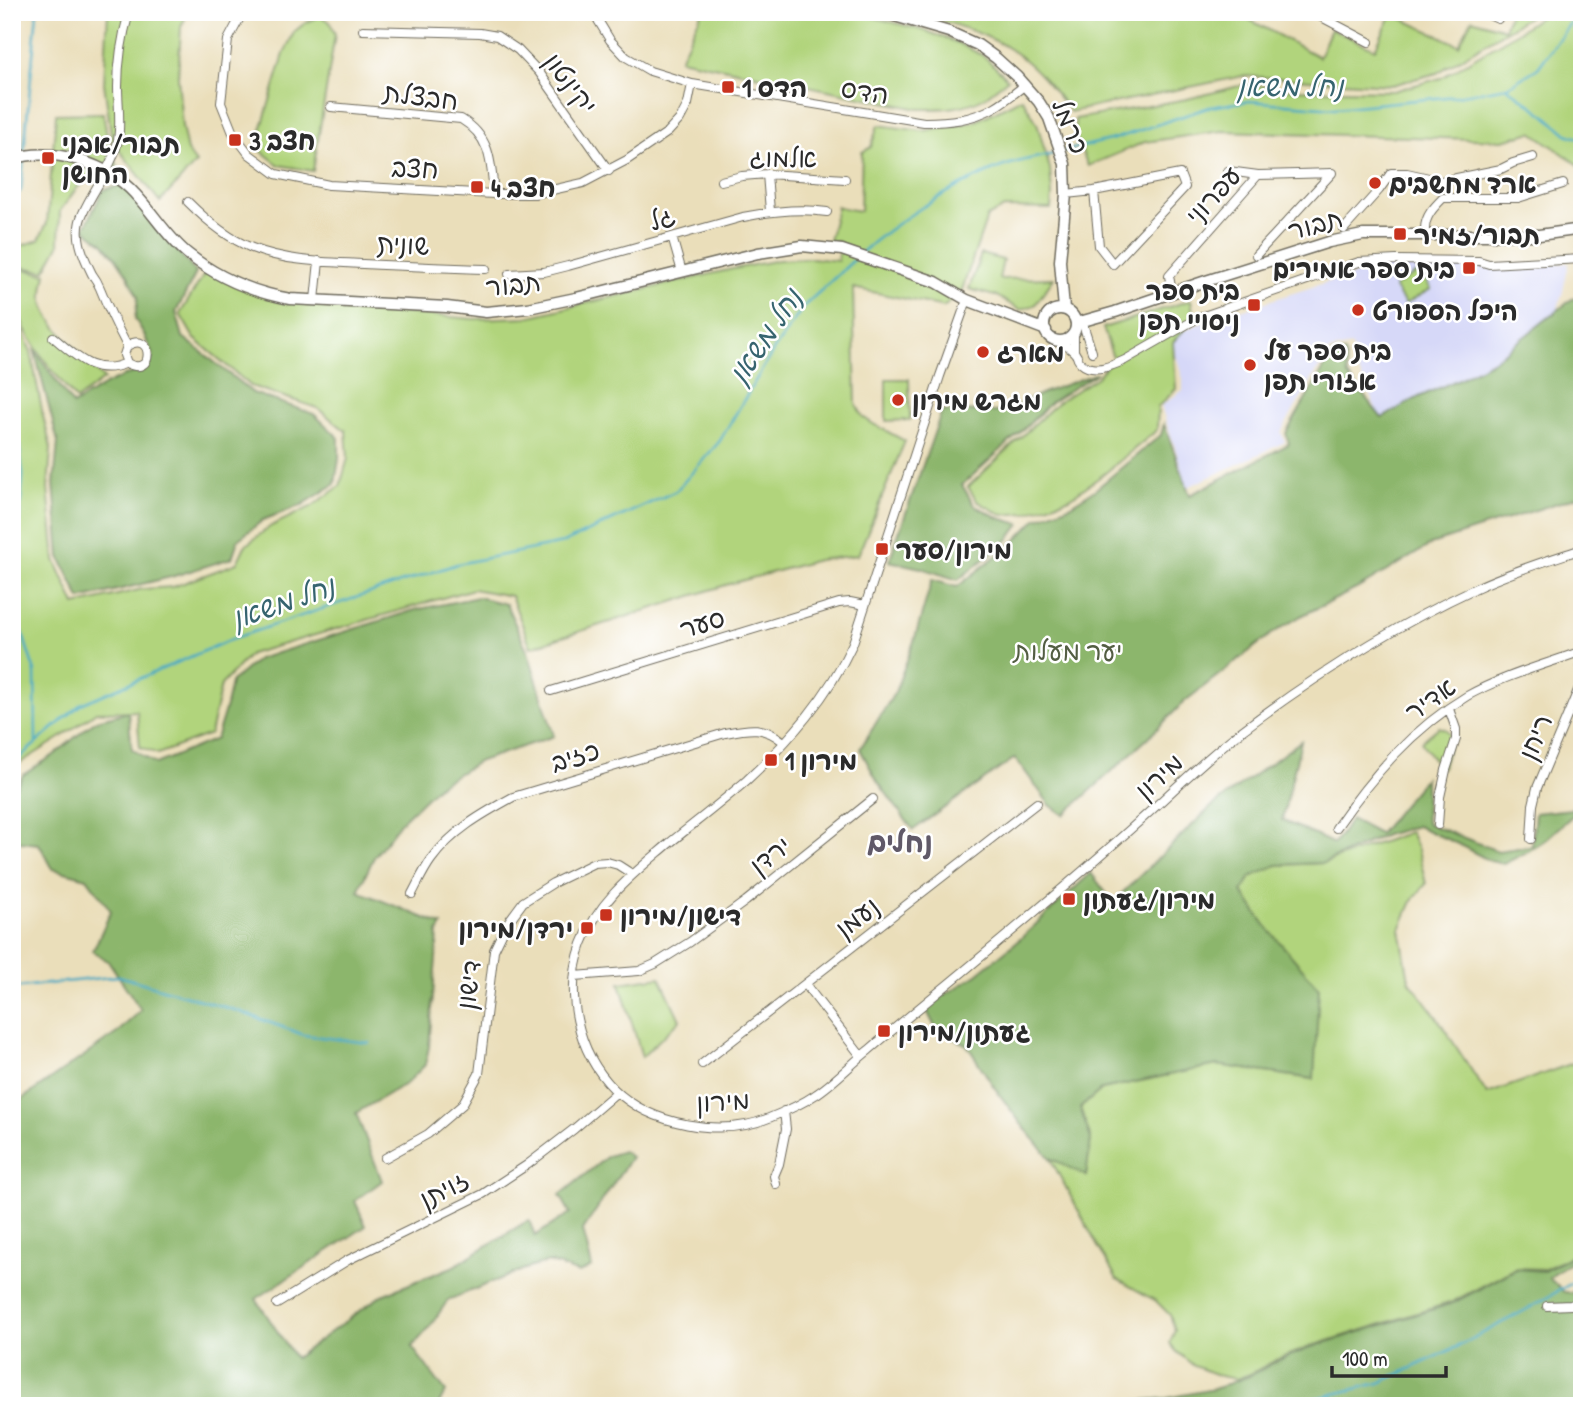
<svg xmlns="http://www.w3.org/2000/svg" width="1594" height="1418" font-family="'Patrick Hand','Playpen Sans Hebrew',sans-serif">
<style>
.built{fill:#d6d8f8}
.green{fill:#b1d47c;stroke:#6e8054;stroke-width:2}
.forest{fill:#8cb66c;stroke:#5c704c;stroke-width:2}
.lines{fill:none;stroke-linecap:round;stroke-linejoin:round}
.stream{stroke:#43a9c3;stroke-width:2.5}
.minor-casing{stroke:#6e6a5d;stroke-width:10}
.tertiary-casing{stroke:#6e6a5d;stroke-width:13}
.minor{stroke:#fff;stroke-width:8}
.tertiary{stroke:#fff;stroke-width:10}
.poi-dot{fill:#c8321e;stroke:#fff;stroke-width:2.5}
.labels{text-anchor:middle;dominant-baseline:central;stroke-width:5;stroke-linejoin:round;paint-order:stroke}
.street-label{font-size:26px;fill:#2b2b2b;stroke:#fff}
.poi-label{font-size:26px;font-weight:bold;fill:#2b2b2b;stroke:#fff;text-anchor:start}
.park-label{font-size:26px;fill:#535e43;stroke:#fff}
.water-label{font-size:28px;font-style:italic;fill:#36646f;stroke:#fff}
.neighbourhood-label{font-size:28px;font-weight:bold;fill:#605968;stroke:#fff}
</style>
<rect width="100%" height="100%" fill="#fff"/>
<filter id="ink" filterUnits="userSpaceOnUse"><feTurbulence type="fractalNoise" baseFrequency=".0143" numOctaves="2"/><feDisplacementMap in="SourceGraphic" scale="14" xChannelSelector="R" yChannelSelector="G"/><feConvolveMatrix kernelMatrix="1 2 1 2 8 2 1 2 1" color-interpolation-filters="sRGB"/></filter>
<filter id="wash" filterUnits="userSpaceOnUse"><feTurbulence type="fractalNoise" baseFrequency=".00686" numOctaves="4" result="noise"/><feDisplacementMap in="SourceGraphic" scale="28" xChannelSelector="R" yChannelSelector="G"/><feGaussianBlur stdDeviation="1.57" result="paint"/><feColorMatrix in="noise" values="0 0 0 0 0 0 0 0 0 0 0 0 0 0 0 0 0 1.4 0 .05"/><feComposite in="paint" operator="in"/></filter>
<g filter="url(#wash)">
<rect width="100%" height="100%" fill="#eadeba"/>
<path class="built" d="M1386,263L1501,268L1569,263L1562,295L1557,311L1496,359L1457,380L1419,397L1381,419L1356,366L1351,346L1329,351L1281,432L1285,442L1188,487L1161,406L1183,390V379L1171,338L1198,324L1334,280L1385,267Z"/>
<path class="green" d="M108,12H188L181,27L178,77L182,126L187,151L196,163L160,202L112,141L104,83Z
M702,12H853L926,31L958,43L984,56L1008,79C1000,85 993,91 985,97C965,109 941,109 918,109L680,59Z
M911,12H1235L1319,57L1331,29L1375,49L1392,14L1459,45L1472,19L1504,29L1510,12H1536L1437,73L1392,85L1243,76L1070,112C1053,89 1036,66 1011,50C981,30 944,22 911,12Z
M1547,12H1582V167L1532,132L1503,140L1222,131L1145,142L1088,166L1075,135V119L1187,99L1247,84L1285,89L1393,91L1441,78L1516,33Z
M320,16L330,22L335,34L313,171L279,165L256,147L284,54L294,32L305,23Z
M1022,98L1037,123L1050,169L1052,194L1051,209L1004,208L987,217L962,290L944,307L853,288L856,404L863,417L873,424L905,441L858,555L818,560L726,585L531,647L511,596L473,589L250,654L221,685L210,734L158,754L140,747L137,711L96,712L60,738L12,768V305L31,352L43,416L51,448L48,488L55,560L75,605L143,589L173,587L237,563L245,546L271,526L311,507L340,486L348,458L346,431L317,408L251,386L194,338L180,314L208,268L278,297L325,306L474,319L527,317L728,270L779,260L812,258L838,261L839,242L829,241L837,207L860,211L862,152L871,147L878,125L923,131L974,122Z
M103,113L108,141L118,167L99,171L77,188L60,211L59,245L45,271L15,266L12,297V242L18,247L39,240L47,223L56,114Z
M981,254L1003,260L999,279L1054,278L1035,305L1020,310L995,295L994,296L969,289Z
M19,268L46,274C44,283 42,292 43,301C45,322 89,363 104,379L76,400C55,372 25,342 17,307C14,295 18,280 19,268Z
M1420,271L1431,289L1405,304L1394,287Z
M1191,300L1194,319L1173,342L1176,389L1158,407L1157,430L1104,474L1070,498L1026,513L1002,515L977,501L968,487L1057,403L1097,377L1113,358L1103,328Z
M886,379H909L910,420L886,421Z
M1439,727L1447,730L1451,738L1443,767L1440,768L1421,742Z
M1410,832L1418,850L1426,884L1413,899L1400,929L1409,980L1436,1016L1487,1094L1582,1060V1248L1565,1259L1545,1269L1516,1268L1452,1302L1315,1345L1278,1359L1250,1374L1236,1379L1220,1376L1194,1366L1176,1351L1170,1343L1175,1330L1170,1315L1156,1301L1117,1279L1097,1245L1050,1158L1086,1175L1091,1139L1080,1108L1102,1089L1217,1065L1313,1079L1265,925L1242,892L1251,877L1277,865L1324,863Z
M660,977L680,1020L642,1057L620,983Z"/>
<path class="forest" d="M127,184L135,198L196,273L176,312L183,337L253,393L314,414L339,438V459L335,484L302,505L263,520L238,540L232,558L171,577L80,599L60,557L54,484L58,442L34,349L73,405C98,389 117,376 146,369L153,356L144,334L135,319L138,297L128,276L115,257L103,243L84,229L103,190Z
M1582,298V495L1434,543L1358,588L1301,616L1270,635L1184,702L1147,739L1064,815L1050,805L1015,758L913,830L878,782L860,749L895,692L914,641L932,580L957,587L1015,541L1036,519L1069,506L1096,489L1161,435L1164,424L1190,495L1289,444L1286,433L1333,353H1345L1348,376L1382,418L1419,397L1459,379L1496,359L1572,299Z
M1097,373L1051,402L1026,427L962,485L974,505L999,518L1020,524L1009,539L958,580L921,568L889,561L942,411L1001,412L1043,393Z
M478,597L506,604L528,652L554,736L480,761L440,784L401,822L374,857L358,891L442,925L438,933L429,1047L425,1065L407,1083L356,1113L382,1181L355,1201L366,1226L256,1299L295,1358L382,1295L452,1267L529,1220L535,1236L570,1213L560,1195L608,1156L623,1151L631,1157L583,1230L592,1267L579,1273L549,1262L525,1269L448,1300L429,1328L412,1347L446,1392L437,1406H12V1106L117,1033L141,1010L109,962L93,951L111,911L87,878L53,869L39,844L12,841V793L23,775L54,755L96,720L128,712L132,749L156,764L216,739L226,706L231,682L258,659L415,610Z
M1301,741L1282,820L1334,844L1351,819L1379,834L1425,778L1426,823L1498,851L1532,846L1535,813L1572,809L1582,784V807L1545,840L1525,853L1504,864L1490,861L1460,845L1417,826L1385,835L1324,863L1277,865L1251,877L1242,892L1265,925L1319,988L1314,1079L1217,1065L1102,1089L1080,1108L1091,1139L1086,1176L1050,1158L1022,1125L994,1087L967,1045L936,1029L925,1007L972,978L1020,939L1091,873L1113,902L1211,807Z
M1582,1249V1254L1549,1278L1564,1292L1582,1293V1406H1102L1112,1403L1167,1398L1214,1389L1249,1376L1279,1360L1315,1346L1453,1303L1516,1269L1545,1271L1565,1260Z"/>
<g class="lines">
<path class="stream" d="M1507,87L1545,115L1567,134L1582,139
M1064,151L1114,139L1210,107L1249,101L1335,108L1456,96L1507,87L1538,68L1578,12
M24,152L37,12
M12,202L21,190L24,158
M860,254C893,223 948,189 989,172C1011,162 1035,158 1058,153
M12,394L23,475L17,543L20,626L35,672L36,743
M12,772L17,760L81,704L232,639L457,564L563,543L676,491L719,442L773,351L804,306L856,258
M12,988L119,976L238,1011L304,1035L369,1043
M1297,1406L1306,1401L1379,1383L1461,1345L1531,1307L1582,1277"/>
</g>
</g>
<g filter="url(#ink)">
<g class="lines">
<g class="minor-casing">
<path id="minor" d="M243,12L228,40L221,103L233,133L249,154L276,174L329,185L494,194H534L583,183L627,160L668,132L680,119L688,104L692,84
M593,12L610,40L626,57L650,71L692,84L924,122C948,122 972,120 993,108C1004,102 1015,93 1025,85
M1312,12L1369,42
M1482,12L1498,19
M363,30L480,33L497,36L518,50L539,72L609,171
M331,107L461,119C491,137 491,162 494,194
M1228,171L1258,175
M767,174L770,211
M721,181L742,176L767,174L845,179
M1066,194L1094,191L1180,174L1185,187L1113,264L1099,246L1094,191
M188,202C207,221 227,238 252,248C287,262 326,262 363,264C404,266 445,268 486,269
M1344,229L1379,190L1391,173H1407L1442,181L1501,169L1513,163L1533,157
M1420,234L1425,229C1425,216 1434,207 1443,198H1518L1563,184
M672,237L682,272
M509,274L544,272L568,266L743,217C772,211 799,208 827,212
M1172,292L1169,276L1258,175L1332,173L1256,255
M315,300L319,261
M967,300L940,376L853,643C828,697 790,740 747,780C721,803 693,824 666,846C633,874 598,901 582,944C564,992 577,1052 614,1089C651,1125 721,1138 769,1118C784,1112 802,1104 815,1095C834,1083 851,1064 869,1050C904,1020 940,991 976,961C1029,917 1083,872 1135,825C1169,795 1202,761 1239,733C1313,677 1392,627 1476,588C1510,572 1546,561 1582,549
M1082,321L1092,352
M1074,332V352
M53,337C77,357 95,377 127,363C155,379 154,329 127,346L124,355L127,363
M1056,340C1063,344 1070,347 1075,353C1080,360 1075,357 1081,363C1093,374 1112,366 1125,360L1198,318L1359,262L1396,260L1479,261L1489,264L1582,259
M127,346C117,327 108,308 100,288C98,283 95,278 92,274C82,254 73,233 83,213C93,190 114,164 118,140C121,123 118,104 118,87C118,61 122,37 129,12
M551,691L839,603L850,602L865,605
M1438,825L1440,797L1446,770L1456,739V729L1449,709
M1336,828C1372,776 1412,729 1467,696C1503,676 1544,665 1582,651
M1531,839L1533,805L1537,788L1579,688L1582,676L1579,652
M412,894C418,883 423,871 431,860C452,831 482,814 513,797L725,733C750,728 763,725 784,742
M575,976L639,971L655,964L690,942L746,901L873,799
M805,984L861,1056
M702,1064L1037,803
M385,1158L428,1134L462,1105L479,1074L494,950L506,925L523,902L553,883L594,863L607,862L618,865L632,874
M776,1184L774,1176L779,1164L786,1129L784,1111
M277,1304L348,1260L483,1194L527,1165L574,1129L617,1092
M1547,1306L1571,1305L1582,1300"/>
</g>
<g class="tertiary-casing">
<path id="tertiary" d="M881,12L949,32L978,45L996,58L1017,77L1039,102L1049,118L1065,164L1066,194L1060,261L1064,309
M12,159C53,146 107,163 135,194C154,214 167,237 188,254C218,278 252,292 290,299L447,307L486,312L528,308L576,298L758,253L802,246L842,250L936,282L967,300L1046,330
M1044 325a16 16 0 1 1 32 0a16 16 0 1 1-32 0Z
M1076,323L1115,312L1206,281L1329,242L1363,235H1539L1582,229"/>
</g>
<use href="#minor" class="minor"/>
<use href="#tertiary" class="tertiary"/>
</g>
</g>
<g class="poi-dot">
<rect x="721" y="80" width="14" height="14" rx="3.5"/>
<rect x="228" y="133" width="14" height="14" rx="3.5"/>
<rect x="41" y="151" width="14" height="14" rx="3.5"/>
<circle cx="1375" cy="183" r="7"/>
<rect x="470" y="180" width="14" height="14" rx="3.5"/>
<rect x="1393" y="227" width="14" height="14" rx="3.5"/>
<rect x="1462" y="261" width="14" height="14" rx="3.5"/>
<rect x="1247" y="298" width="14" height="14" rx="3.5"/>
<circle cx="1358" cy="310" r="7"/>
<circle cx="983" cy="352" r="7"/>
<circle cx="1250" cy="365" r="7"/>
<circle cx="898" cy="400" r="7"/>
<rect x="875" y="542" width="14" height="14" rx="3.5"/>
<rect x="764" y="753" width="14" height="14" rx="3.5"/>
<rect x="1062" y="892" width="14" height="14" rx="3.5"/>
<rect x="599" y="908" width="14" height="14" rx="3.5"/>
<rect x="580" y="921" width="14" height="14" rx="3.5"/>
<rect x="877" y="1024" width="14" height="14" rx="3.5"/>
</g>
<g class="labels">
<g class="street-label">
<text transform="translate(571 83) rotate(53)">יקינטון</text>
<text transform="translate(865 91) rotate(9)">הדס</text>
<text transform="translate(421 96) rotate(7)">חבצלת</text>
<text transform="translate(1071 126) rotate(68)">כרמל</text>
<text x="783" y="157">אלמוג</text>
<text transform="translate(415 168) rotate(3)">חצב</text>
<text transform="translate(1213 195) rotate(-48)">עפרוני</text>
<text transform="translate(662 218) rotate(-16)">גל</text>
<text transform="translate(1315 224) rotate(-15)">תבור</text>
<text transform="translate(403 244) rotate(3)">שונית</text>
<text transform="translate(513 284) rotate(-6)">תבור</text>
<text transform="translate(702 623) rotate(-17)">סער</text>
<text transform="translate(1430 699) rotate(-35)">אדיר</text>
<text transform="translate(1535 737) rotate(-67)">ריחן</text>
<text transform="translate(575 756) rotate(-17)">כזיב</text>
<text transform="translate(1159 776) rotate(-42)">מירון</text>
<text transform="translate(770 855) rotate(-38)">ירדן</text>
<text transform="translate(857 917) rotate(-38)">נעמן</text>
<text transform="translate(468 985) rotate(-83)">דישון</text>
<text transform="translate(723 1101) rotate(-3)">מירון</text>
<text transform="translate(444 1189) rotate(-27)">זויתן</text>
</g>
<g class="poi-label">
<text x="742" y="87">הדס 1</text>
<text x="249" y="140">חצב 3</text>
<text x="62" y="143">תבור/אבני<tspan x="62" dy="30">החושן</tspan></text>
<text x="1389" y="183">ארד מחשבים</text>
<text x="491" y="187">חצב 4</text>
<text x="1414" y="234">תבור/זמיר</text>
<text x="1455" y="268" text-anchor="end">בית ספר אמירים</text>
<text x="1240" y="290" text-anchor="end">בית ספר<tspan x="1240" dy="30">ניסויי תפן</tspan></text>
<text x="1372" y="310">היכל הספורט</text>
<text x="1264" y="350">בית ספר על<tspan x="1264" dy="30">אזורי תפן</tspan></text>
<text x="997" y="352">מארג</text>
<text x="912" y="400">מגרש מירון</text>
<text x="896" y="549">מירון/סער</text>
<text x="785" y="760">מירון 1</text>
<text x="1083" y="899">מירון/געתון</text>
<text x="620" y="915">דישון/מירון</text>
<text x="573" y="928" text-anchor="end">ירדן/מירון</text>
<text x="898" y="1031">געתון/מירון</text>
</g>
<g class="park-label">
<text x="1068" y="650">יער מעלות</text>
</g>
<g class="water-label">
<text x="1290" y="86">נחל משאן</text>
<text transform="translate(765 336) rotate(-56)">נחל משאן</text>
<text transform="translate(283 602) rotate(-19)">נחל משאן</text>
</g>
<g class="neighbourhood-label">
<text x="900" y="842">נחלים</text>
</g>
</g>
<rect width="1594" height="1418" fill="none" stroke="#fff" stroke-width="42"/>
<path d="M1332 1366v10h114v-10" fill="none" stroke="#2b2b2b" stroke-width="3.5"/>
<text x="1342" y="1366" font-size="21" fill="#2b2b2b" stroke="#ffffff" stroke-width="5" paint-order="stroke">100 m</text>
</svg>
